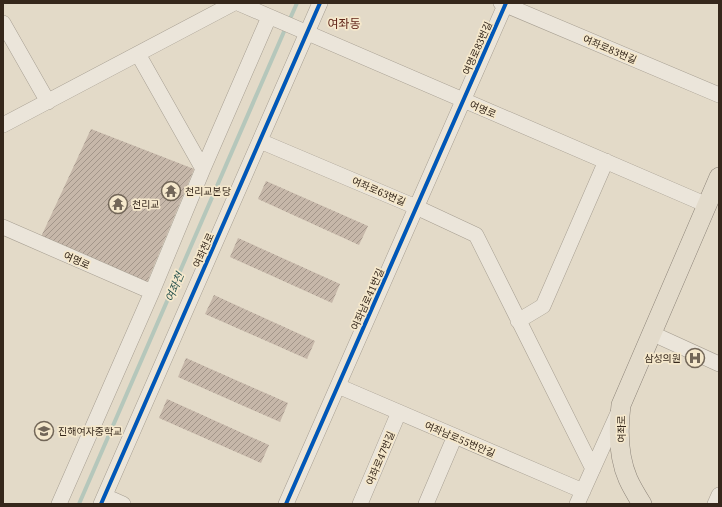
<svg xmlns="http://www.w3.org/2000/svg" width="722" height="507" font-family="'Noto Serif','Noto Sans KR',serif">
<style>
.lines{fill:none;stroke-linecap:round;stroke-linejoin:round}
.stream{stroke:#b5c7bb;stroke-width:4}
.building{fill:url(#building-hatch)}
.minor-casing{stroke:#a79f92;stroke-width:16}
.major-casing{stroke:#8d8479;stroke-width:20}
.minor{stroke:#ebe5da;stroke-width:15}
.major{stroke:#e3dbcb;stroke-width:19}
.cycleway-casing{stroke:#f5e8cc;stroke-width:6}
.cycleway{stroke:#0057b8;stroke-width:4}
.labels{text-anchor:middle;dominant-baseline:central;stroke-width:3.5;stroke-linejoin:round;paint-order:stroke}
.street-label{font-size:10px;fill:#35271b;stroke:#f5e8cc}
.poi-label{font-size:10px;fill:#35271b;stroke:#f5e8cc;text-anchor:start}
.water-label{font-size:11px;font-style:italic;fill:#2a5550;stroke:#f5e8cc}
.quarter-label{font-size:12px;fill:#62261a;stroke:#f5e8cc}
</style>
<defs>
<pattern id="building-hatch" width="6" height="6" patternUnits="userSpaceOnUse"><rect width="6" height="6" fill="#c6b7a9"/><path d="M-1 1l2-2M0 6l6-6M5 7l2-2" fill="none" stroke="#a29589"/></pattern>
</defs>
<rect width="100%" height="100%" fill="#e3dac8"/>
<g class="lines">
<path class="stream" d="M289,21L297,3
M79,504L286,27"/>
</g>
<path class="building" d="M91,129L194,169L145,287L40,239Z
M266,181L368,226L359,245L258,199Z
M238,238L340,284L332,303L230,257Z
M214,295L315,341L307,359L205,314Z
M186,358L288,403L280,422L178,377Z
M167,399L269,445L261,463L159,418Z"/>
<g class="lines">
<g class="minor-casing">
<path id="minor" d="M238,3L707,205
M501,3L719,95
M3,23L48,102
M138,54L203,169
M3,125L234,3
M260,141L416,207L476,235L593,469
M3,227L152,292
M518,321L543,306L606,161
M651,333L719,364
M338,386L583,491
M105,496L123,504
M59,504L152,292L203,169L269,17
M101,504L320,3
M286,504L506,3
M360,504L399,412
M426,504L455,436
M577,504L618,413
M715,504L719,495"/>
</g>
<g class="major-casing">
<path id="major" d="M642,504C637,496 632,488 628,479C618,456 618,429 621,405L719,177"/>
</g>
<use href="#minor" class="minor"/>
<use href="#major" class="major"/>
<g class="cycleway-casing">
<path id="cycleway" d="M101,504L320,3
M286,504L506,3"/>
</g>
<use href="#cycleway" class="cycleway"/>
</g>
<defs>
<g id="temple-ring" transform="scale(1)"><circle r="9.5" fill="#f5e8cc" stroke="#726658" stroke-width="1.5"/><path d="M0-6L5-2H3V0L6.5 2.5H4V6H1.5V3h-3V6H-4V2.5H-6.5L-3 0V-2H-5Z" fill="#726658"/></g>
<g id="hospital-ring" transform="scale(1)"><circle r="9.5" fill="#f5e8cc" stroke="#726658" stroke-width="1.5"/><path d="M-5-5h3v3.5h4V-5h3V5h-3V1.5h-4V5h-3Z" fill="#726658"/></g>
<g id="school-ring" transform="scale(1)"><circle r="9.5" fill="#f5e8cc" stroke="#726658" stroke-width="1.5"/><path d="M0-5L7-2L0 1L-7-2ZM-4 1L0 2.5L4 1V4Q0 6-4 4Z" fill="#726658"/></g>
</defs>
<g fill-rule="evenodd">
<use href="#temple-ring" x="171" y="191"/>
<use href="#temple-ring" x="118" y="204"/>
<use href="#hospital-ring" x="695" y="358"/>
<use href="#school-ring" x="44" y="431"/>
</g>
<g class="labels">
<g class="street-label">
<text transform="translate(477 48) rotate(-66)">여명로83번길</text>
<text transform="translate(610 49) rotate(23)">여좌로83번길</text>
<text transform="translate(483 109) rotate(23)">여명로</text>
<text transform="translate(379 191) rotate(23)">여좌로63번길</text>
<text transform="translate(203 250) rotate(-66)">여좌천로</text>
<text transform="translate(77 260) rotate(24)">여명로</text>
<text transform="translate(367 299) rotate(-66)">여좌남로41번길</text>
<text transform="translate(621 429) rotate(-90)">여좌로</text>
<text transform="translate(460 439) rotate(23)">여좌남로55번안길</text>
<text transform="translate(380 458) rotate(-67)">여좌로47번길</text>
</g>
<g class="poi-label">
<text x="185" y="191">천리교본당</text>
<text x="132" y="204">천리교</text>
<text x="681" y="358" text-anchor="end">삼성의원</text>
<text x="58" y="431">진해여자중학교</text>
</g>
<g class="water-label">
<text transform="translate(174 287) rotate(-67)">여좌천</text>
</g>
<g class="quarter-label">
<text x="344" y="23">여좌동</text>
</g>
</g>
<rect width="722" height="507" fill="none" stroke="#35271b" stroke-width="8"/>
</svg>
